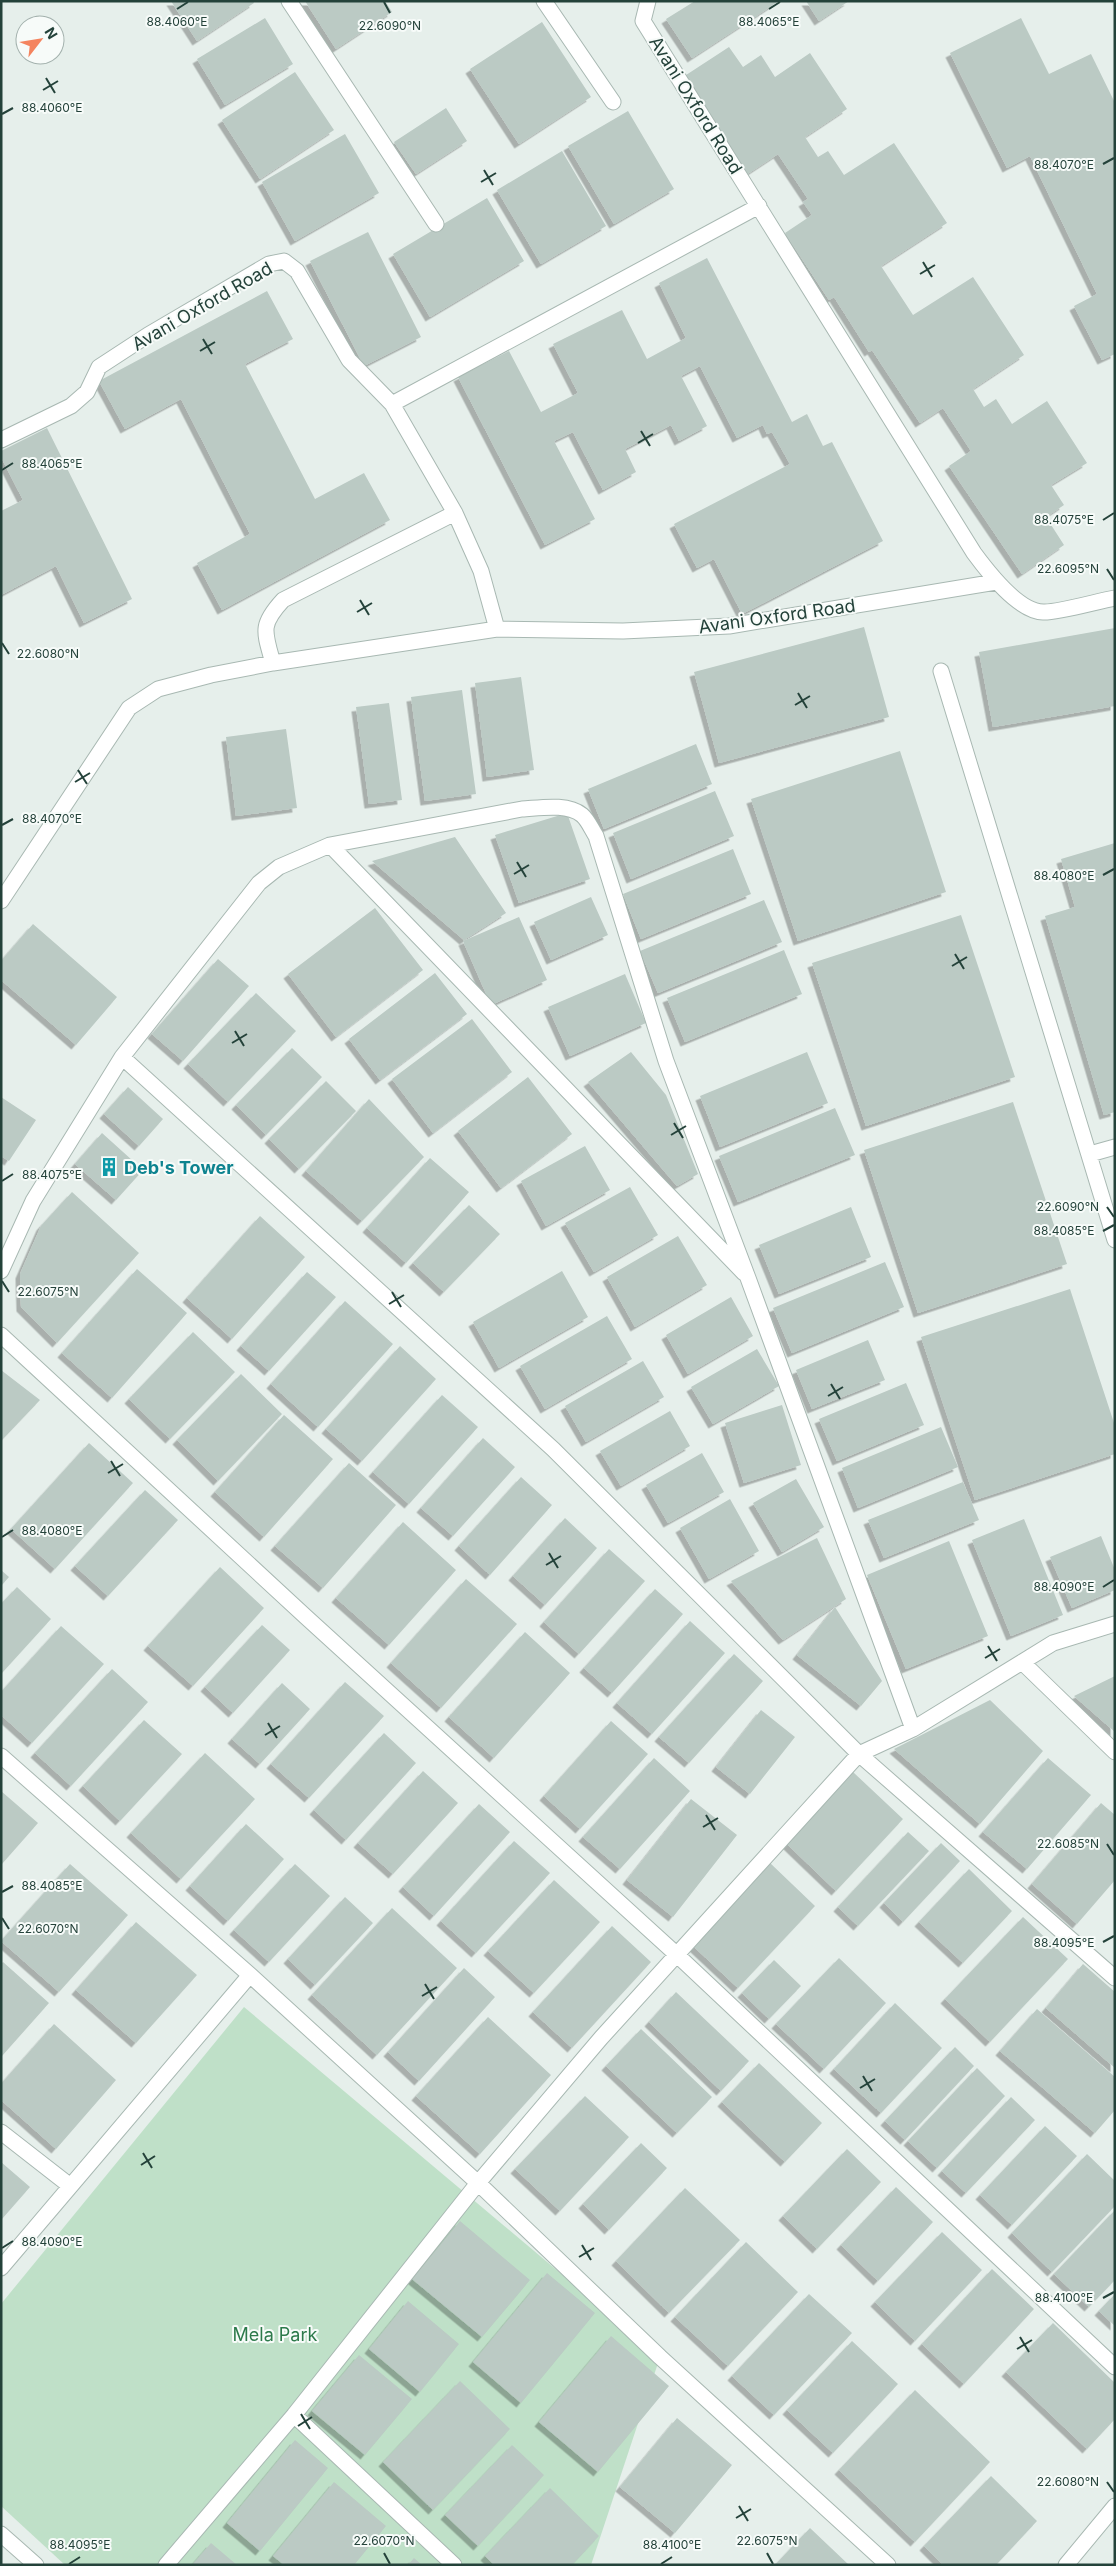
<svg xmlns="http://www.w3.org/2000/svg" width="1116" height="2566" font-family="Inter,sans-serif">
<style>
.green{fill:#bfe0c8}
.building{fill:#bbcac4;filter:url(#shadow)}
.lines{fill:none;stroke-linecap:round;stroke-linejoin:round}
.minor-casing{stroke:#a8b8b2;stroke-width:17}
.minor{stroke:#fff;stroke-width:15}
.ticks{fill:none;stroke:#24423a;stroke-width:2}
.labels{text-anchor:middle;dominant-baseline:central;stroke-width:4;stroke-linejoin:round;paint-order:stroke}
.street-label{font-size:18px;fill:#24423a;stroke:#f7fbf9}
.culture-label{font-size:18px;font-weight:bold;fill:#0d838f;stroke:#f7fbf9;text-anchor:start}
.park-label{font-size:18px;fill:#2d7a4b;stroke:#f7fbf9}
.ticks-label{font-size:12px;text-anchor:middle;fill:#24423a;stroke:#f7fbf9;stroke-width:4;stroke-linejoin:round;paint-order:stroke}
</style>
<defs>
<filter id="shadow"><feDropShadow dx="-4.5" dy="4.5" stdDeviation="0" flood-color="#0004"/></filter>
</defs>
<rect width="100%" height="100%" fill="#e6efeb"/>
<path class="green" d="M244,2007L660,2357L591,2565H65L1,2506V2304Z"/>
<path class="building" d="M171,1H253L254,3L197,41Z
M305,1H385L392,12L336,49Z
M695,1H779L692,58L666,19Z
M806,1H849L819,21Z
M265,18L293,64L225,105L197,59Z
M1021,18L1049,74L1091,54L1115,103V354L1102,360L1074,306L1097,294L1030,156L1007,168L950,53Z
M542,22L591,97L519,144L470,69Z
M729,47L743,67L761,55L775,77L810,53L847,109L805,137L818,157L828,151L844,175L894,143L947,223L881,266L913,315L973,277L1024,355L973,389L984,407L996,399L1012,424L1047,401L1087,463L1051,485L1064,505L1046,517L1064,545L1022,574L949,466L971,451L943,408L920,423L872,350L869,352L834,297L829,300L785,233L812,215L803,202L808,199L778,154L746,175L683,77Z
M295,72L334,130L260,179L222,120Z
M446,108L467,141L416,174L394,142Z
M628,111L674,189L614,224L568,146Z
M345,134L379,193L295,241L262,182Z
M562,151L606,226L541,264L497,190Z
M487,198L524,261L430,317L393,254Z
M368,232L421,337L364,366L310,261Z
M707,258L792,422L807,414L823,446L832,442L883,541L742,614L714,559L697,568L674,524L790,464L772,432L767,434L763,425L737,438L700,366L681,376L707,426L679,441L671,425L625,449L636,472L603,490L573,432L554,441L595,519L545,545L458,377L509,351L541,412L578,393L553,344L622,310L647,359L686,338L659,283Z
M267,291L293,339L245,364L315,499L364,473L390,520L222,610L197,563L250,534L181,399L125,429L99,381Z
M47,428L132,599L84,623L56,566L1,595V511L23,500L1,457V451Z
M864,627L889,717L719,763L694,672Z
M1115,628V706L993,727L979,652Z
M521,677L534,770L487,777L475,683Z
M462,690L476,794L425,801L411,697Z
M389,703L402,800L369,804L356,707Z
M286,729L297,808L236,816L226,737Z
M696,744L712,784L604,829L588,789Z
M900,751L946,892L798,941L751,799Z
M715,791L734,836L631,879L613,833Z
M567,813L590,879L519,903L495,835Z
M455,837L506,913L464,940L372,861Z
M1115,843V1112L1104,1115L1045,916L1075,907L1061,859Z
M733,849L751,894L641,939L623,894Z
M591,897L608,935L551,960L534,922Z
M764,900L782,942L658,993L640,951Z
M375,908L423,970L336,1037L288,974Z
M961,915L1015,1077L866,1126L812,963Z
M519,917L547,980L491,1005L463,941Z
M33,924L117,997L76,1045L1,980V961Z
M784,950L802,994L685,1042L667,998Z
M218,959L249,986L183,1061L152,1034Z
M435,973L467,1014L380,1080L349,1039Z
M625,974L646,1023L570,1056L548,1007Z
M256,993L296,1031L228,1102L188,1064Z
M472,1019L512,1072L433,1133L392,1079Z
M292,1048L322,1077L266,1135L236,1105Z
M631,1052L666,1095L698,1174L677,1186L588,1082Z
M807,1052L828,1103L720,1147L700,1096Z
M528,1077L572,1134L501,1188L458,1131Z
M326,1081L356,1111L299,1169L269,1139Z
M128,1087L163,1119L139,1146L104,1114Z
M1,1097L36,1120L9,1161L1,1156Z
M369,1099L424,1157L362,1221L306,1171Z
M1013,1102L1067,1264L918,1313L864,1150Z
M835,1108L855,1155L738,1202L719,1156Z
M102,1133L143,1170L116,1200L75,1164Z
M585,1146L610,1190L546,1226L521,1181Z
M430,1158L469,1192L406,1263L367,1228Z
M630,1187L658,1235L594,1272L565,1223Z
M72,1192L139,1253L57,1343L21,1307L20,1274L41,1226Z
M469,1205L500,1234L444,1292L413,1263Z
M851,1207L871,1257L779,1294L759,1245Z
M260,1216L305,1257L232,1339L187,1298Z
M678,1236L707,1285L635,1327L607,1277Z
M885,1262L904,1307L792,1353L773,1308Z
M137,1269L187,1313L112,1398L62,1353Z
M562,1271L588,1317L499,1368L473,1322Z
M307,1272L336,1297L269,1371L241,1346Z
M1070,1289L1115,1426V1454L975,1500L921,1337Z
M731,1297L753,1336L688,1374L666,1335Z
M345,1301L393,1344L318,1427L271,1384Z
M607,1316L632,1359L545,1409L520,1366Z
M193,1332L235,1372L170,1439L129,1399Z
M868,1340L885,1380L812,1409L796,1370Z
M400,1346L436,1379L362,1461L326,1429Z
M757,1349L779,1386L713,1424L691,1387Z
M643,1361L664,1397L586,1442L565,1406Z
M1,1370L40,1400L1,1441Z
M241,1374L282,1414L218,1481L177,1440Z
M906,1383L924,1425L837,1461L819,1419Z
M442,1395L478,1427L409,1504L373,1472Z
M782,1405L801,1465L744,1483L725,1423Z
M670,1411L690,1446L621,1486L600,1451Z
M284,1415L333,1459L264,1537L215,1492Z
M941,1427L958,1467L858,1508L842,1468Z
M483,1438L515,1467L453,1536L421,1508Z
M89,1443L133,1483L55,1569L11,1529Z
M702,1453L724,1492L668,1523L646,1485Z
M349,1463L396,1505L323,1588L275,1546Z
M521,1477L552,1505L490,1575L459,1546Z
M796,1479L824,1527L782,1552L753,1503Z
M963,1482L979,1520L884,1558L868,1520Z
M145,1490L178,1520L108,1596L75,1566Z
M730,1499L759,1551L709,1579L680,1528Z
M565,1518L597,1548L545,1605L513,1576Z
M1024,1519L1063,1615L1011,1636L972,1540Z
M403,1522L456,1570L389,1645L336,1598Z
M1101,1536L1115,1570V1590L1072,1608L1050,1557Z
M817,1538L846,1599L783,1640L731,1581Z
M949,1541L988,1636L906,1669L867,1575Z
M609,1549L645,1581L579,1654L544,1622Z
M220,1567L264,1608L193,1686L148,1646Z
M1,1570L9,1577L1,1586Z
M466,1579L517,1624L441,1708L391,1663Z
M17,1587L51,1619L1,1674V1604Z
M655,1589L683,1614L612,1693L584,1668Z
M835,1607L882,1681L861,1706L797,1655Z
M690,1621L725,1653L652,1734L617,1703Z
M262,1625L290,1650L233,1713L205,1687Z
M61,1626L104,1664L32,1743L1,1715V1692Z
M525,1632L570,1673L494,1758L449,1717Z
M734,1654L763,1681L689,1763L659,1737Z
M112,1669L148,1702L71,1786L35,1753Z
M1115,1676V1732L1074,1696Z
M345,1682L384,1716L309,1798L271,1764Z
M282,1683L310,1709L260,1764L232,1739Z
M990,1700L1043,1751L980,1824L894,1749Z
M761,1710L795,1737L750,1794L716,1767Z
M144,1720L182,1754L120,1821L83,1786Z
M611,1721L648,1754L580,1829L544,1796Z
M384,1733L416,1763L346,1840L314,1810Z
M205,1753L255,1799L181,1879L131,1833Z
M654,1758L690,1791L620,1869L583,1837Z
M1048,1758L1091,1795L1027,1869L983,1832Z
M423,1771L458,1803L393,1874L358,1843Z
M853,1772L903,1819L836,1891L786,1843Z
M1,1791L38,1823L1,1865Z
M691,1799L737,1835L673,1917L627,1880Z
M1101,1803L1115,1815V1880L1077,1924L1032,1884Z
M479,1804L510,1832L434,1916L403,1887Z
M246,1824L284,1859L228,1921L190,1886Z
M908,1832L929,1851L858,1926L838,1907Z
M514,1841L550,1873L476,1953L441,1921Z
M941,1843L960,1861L903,1922L884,1903Z
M769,1862L815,1906L738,1988L692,1945Z
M70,1864L128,1915L59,1992L1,1941Z
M295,1864L330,1896L269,1962L234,1930Z
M969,1869L1012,1911L963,1963L919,1922Z
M554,1880L600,1922L534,1993L488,1951Z
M345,1897L373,1923L315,1985L288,1959Z
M392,1908L457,1968L377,2055L312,1995Z
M1023,1917L1068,1959L990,2042L945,1999Z
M136,1922L197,1975L136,2043L76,1990Z
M612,1926L651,1962L572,2048L533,2012Z
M839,1958L886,2003L824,2069L776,2024Z
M774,1960L801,1986L769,2019L742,1993Z
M3,1962L49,2003L1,2057V1964Z
M1083,1964L1115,1992V2068L1046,2008Z
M464,1968L495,1997L419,2081L388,2052Z
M676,1992L749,2061L721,2091L649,2022Z
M895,2003L942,2048L881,2113L834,2069Z
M1037,2009L1115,2077V2110L1095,2133L1000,2051Z
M488,2017L551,2075L480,2154L416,2096Z
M54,2024L116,2080L56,2149L1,2100V2084Z
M641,2029L712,2097L677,2133L606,2066Z
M955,2047L974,2066L905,2140L885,2121Z
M759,2063L822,2123L785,2162L722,2102Z
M977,2068L1005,2096L937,2168L908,2141Z
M585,2096L629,2137L560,2211L515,2169Z
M1011,2097L1035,2120L966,2193L942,2171Z
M1045,2126L1077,2156L1012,2225L980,2195Z
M641,2143L667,2168L609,2230L583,2204Z
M847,2149L881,2182L817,2249L783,2216Z
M1087,2154L1115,2181V2206L1052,2272L1012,2233Z
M1,2162L30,2187L1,2220Z
M896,2187L933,2222L878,2281L841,2245Z
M685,2188L740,2240L669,2313L616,2261Z
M1115,2210V2280L1089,2307L1054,2274Z
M460,2221L530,2280L482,2337L412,2279Z
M942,2232L982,2270L915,2341L875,2302Z
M746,2242L798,2292L728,2366L675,2317Z
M992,2269L1034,2309L964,2384L922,2344Z
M547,2273L595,2313L521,2403L473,2362Z
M809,2294L852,2333L774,2415L732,2376Z
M1115,2294V2326L1099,2311Z
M408,2301L459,2344L420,2392L369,2349Z
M1053,2323L1115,2383V2419L1087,2449L1006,2372Z
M611,2336L669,2386L598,2472L539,2422Z
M852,2341L898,2384L833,2453L787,2410Z
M359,2355L412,2399L365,2455L312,2411Z
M460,2381L510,2429L433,2510L383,2462Z
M915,2390L990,2462L915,2542L839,2470Z
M677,2418L732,2465L675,2533L620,2487Z
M295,2440L328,2468L260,2551L227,2523Z
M512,2445L544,2475L478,2546L445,2515Z
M991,2476L1037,2521L996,2565H943L924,2546Z
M334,2482L386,2526L354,2565H284L273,2556Z
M550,2488L599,2536L572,2565H494L485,2556Z
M810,2528L849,2565H775Z
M211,2543L237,2565H192Z
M414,2558L422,2565H408Z"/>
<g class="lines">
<g class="minor-casing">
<path id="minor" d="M289,1L436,224
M544,1L613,102
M648,1L643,21L974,553C988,572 1018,611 1043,612C1057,613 1098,601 1115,598
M392,404L455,513L481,571L497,629
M1,440L71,406L87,392L99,367L148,335L269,264L284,261L297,271L349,360L392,404L759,206
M273,663C264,631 260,625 283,600L455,513
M941,671L1115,1240
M330,845L744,1273
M1,901L129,708L158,689L211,675L273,663L497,629L623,631L729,626L996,582
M122,1057L553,1449L859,1754L1115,1978
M1090,1154L1115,1147
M1,1271L33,1201L122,1057L259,883L279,867L330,845L522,809C540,808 567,803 582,815C588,820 592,830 596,836L666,1061L748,1278L913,1729
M1,1335L306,1617L676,1954L1115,2367
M1022,1662L1115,1752
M1,1756L250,1975L478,2183L660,2357L888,2565
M1,2132L69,2185
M1,2268L250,1975
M294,2415L454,2565
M1,2534L36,2565
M166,2565L294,2415L478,2183L601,2038L859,1754L913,1729L1053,1643L1115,1624
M1066,2565L1115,2506"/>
</g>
<use href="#minor" class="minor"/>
</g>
<path class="ticks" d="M384,2L390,13M177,9L188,2M769,9L780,2M46,78L55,93M43,90L58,81M2,114L13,108M1103,164L1114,158M484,170L493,185M481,182L496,173M923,262L932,277M920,274L935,265M203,339L212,354M200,351L215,342M641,431L650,446M638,443L653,434M2,470L13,463M1103,520L1114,513M1107,569L1114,580M360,600L369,615M357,612L372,603M2,643L9,654M798,693L807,708M795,705L810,696M78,770L87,784M75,782L90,773M2,825L13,819M517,862L526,877M514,874L529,865M1103,875L1114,869M955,954L964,969M952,966L967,957M235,1031L244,1046M232,1043L247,1034M674,1123L683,1138M671,1135L686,1126M2,1181L13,1174M1107,1207L1114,1217M1103,1231L1114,1225M2,1281L9,1292M392,1292L401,1307M389,1304L404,1295M831,1384L840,1399M828,1396L843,1387M111,1461L120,1476M108,1473L123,1464M2,1537L13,1530M549,1553L558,1568M546,1565L561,1556M1103,1587L1114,1580M988,1646L997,1661M985,1658L1000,1649M268,1723L277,1738M265,1735L280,1726M706,1815L715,1830M703,1827L718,1818M1107,1844L1114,1855M2,1892L13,1886M2,1918L9,1929M1103,1942L1114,1936M425,1984L434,1999M422,1996L437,1987M863,2076L872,2091M860,2088L875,2079M143,2153L152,2168M141,2165L155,2156M582,2245L591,2260M2,2248L13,2241M579,2257L594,2248M1103,2298L1114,2292M1020,2337L1029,2352M1017,2349L1032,2340M301,2414L310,2429M298,2426L312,2417M1107,2482L1114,2492M739,2506L748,2521M736,2518L751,2509M384,2553L390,2564M767,2553L773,2564M69,2564L80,2557M661,2564L672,2557"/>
<defs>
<g id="building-bare" transform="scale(1.5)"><path d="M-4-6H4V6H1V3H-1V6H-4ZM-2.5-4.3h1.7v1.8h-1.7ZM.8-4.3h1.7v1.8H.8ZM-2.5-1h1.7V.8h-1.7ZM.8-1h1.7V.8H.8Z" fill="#0f9aa8" stroke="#f7fbf9" stroke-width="2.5" paint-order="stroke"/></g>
</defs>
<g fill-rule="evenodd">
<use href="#building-bare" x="109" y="1167"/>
</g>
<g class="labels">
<g class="street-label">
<text transform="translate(696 105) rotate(58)">Avani Oxford Road</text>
<text transform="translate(202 306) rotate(-30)">Avani Oxford Road</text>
<text transform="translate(777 616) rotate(-8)">Avani Oxford Road</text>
</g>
<g class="culture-label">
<text x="124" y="1167">Deb's Tower</text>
</g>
<g class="park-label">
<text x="275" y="2334">Mela Park</text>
</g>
</g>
<g class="ticks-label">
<text x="177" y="26">88.4060°E</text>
<text x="769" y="26">88.4065°E</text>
<text x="390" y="30">22.6090°N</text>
<text x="52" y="112">88.4060°E</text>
<text x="1064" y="169">88.4070°E</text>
<text x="52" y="468">88.4065°E</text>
<text x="1064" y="524">88.4075°E</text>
<text x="1068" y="573">22.6095°N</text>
<text x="48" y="658">22.6080°N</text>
<text x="52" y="823">88.4070°E</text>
<text x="1064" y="880">88.4080°E</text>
<text x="52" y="1179">88.4075°E</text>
<text x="1068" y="1211">22.6090°N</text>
<text x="1064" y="1235">88.4085°E</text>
<text x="48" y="1296">22.6075°N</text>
<text x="52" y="1535">88.4080°E</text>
<text x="1064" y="1591">88.4090°E</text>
<text x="1068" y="1848">22.6085°N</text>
<text x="52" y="1890">88.4085°E</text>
<text x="48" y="1933">22.6070°N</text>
<text x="1064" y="1947">88.4095°E</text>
<text x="52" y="2246">88.4090°E</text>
<text x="1064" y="2302">88.4100°E</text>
<text x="1068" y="2486">22.6080°N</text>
<text x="384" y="2545">22.6070°N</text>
<text x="767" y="2545">22.6075°N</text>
<text x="80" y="2549">88.4095°E</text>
<text x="672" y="2549">88.4100°E</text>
</g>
<rect width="1116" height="2566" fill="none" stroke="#24423a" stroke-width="5"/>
<g transform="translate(40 40) rotate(59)"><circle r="24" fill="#f7fbf9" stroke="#a3b1ad"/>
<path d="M0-4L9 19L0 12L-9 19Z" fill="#f4845f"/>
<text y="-8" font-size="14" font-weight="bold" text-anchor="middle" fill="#24423a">N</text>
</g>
</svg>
